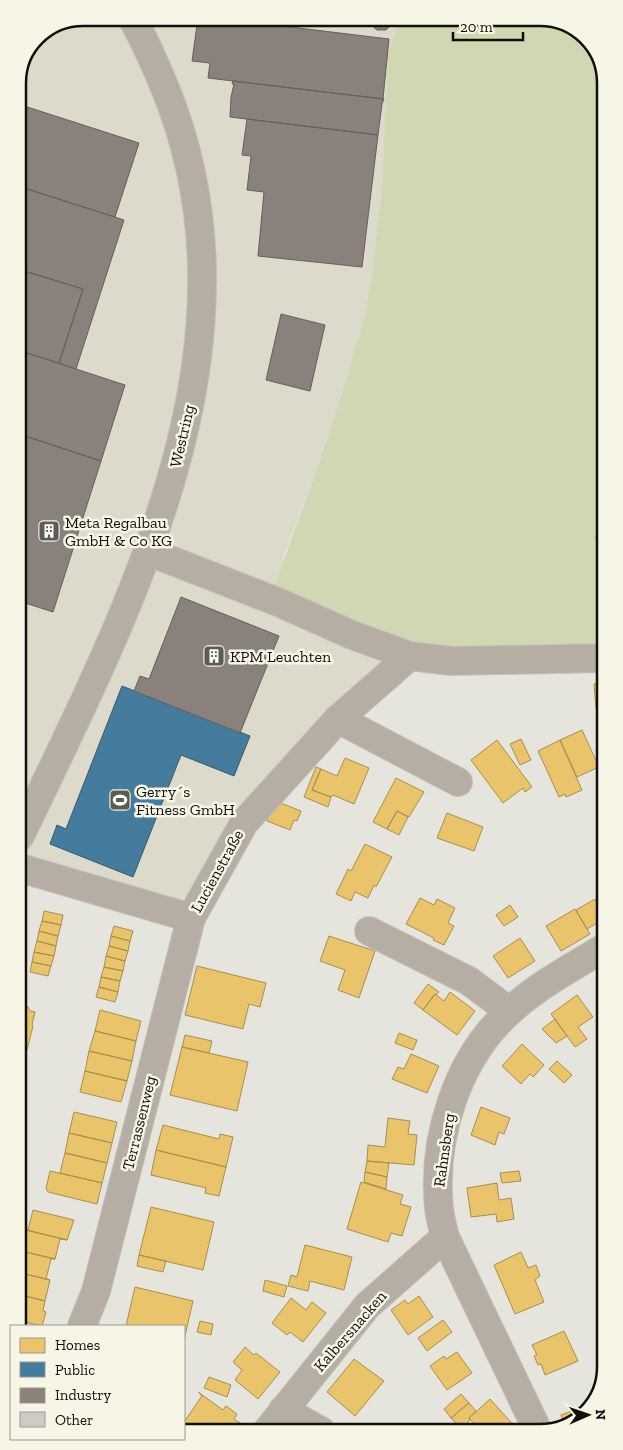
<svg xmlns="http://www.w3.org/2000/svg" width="623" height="1450" font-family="'Zilla Slab',serif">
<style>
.built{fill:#dcdaca}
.green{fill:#d0d7b3}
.homes{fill:#e9c46a;stroke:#a88e4e}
.public{fill:#457b9d;stroke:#355b71}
.industry{fill:#8a817c;stroke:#665f5a}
.building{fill:#cecbc6;stroke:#b4b1ad}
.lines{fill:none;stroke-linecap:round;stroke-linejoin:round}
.minor-casing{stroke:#c3c2bc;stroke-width:30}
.minor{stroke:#b6aea2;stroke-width:28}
.labels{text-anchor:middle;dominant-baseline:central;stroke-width:5;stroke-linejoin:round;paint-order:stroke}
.street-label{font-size:16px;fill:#11100b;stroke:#f7f5e6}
.poi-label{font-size:16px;fill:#11100b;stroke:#f7f5e6;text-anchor:start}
.rim{fill:none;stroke:#11100b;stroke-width:2.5}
</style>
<rect width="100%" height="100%" fill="#e6e5dd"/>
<path class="built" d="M83,18H399L388,55L382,187L372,275L364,320L329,435L283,558L393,661L188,907L20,858L18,79L37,37Z"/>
<path class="green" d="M399,18H544L580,31L602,62L604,653L448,656L272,593L329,435L364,320L372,275L382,187L388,55Z"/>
<path class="homes" d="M604,683V709H596L594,684Z
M582,730L599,767L577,777L560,740Z
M521,739L531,760L520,765L510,744Z
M497,740L532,787L525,792L523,788L503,803L471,760Z
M560,740L582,790L566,797L565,794L559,797L538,751Z
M345,758L369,768L354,804L333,795L331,797L312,790L321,769L337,776Z
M316,767L321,769L312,790L331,797L328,807L304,797Z
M396,778L424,792L409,817L397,811L387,829L373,822Z
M278,802L301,811L297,821L294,820L290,830L267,821L271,809L275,811Z
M397,811L408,817L399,835L387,829Z
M447,813L483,827L474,851L437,838Z
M365,844L392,857L376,887L374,885L368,898L355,892L351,901L336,894L348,869L351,871Z
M604,866V879L599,869Z
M420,898L434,905L437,899L455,908L448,923L454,926L444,945L433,940L434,938L406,924Z
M595,899L604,919L587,929L576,910Z
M510,905L518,917L504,926L496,915Z
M575,909L590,934L561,951L546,926Z
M44,911L63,915L61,925L42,921Z
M42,921L61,925L58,936L39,931Z
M114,926L133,931L130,941L111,936Z
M39,931L58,936L56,946L37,941Z
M111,936L130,941L128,951L109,946Z
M329,936L375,951L359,998L338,990L345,970L320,961Z
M520,938L535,961L508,978L493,956Z
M37,941L56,946L54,956L34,952Z
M109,946L128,951L125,961L106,956Z
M34,952L54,956L51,966L32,962Z
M106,956L125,961L123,971L104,967Z
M32,962L51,966L48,976L30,972Z
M197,966L266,983L260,1007L249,1004L243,1029L185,1015Z
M104,967L123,971L120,981L101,977Z
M101,977L120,981L118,992L99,987Z
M428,984L439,992L436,995L435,994L423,1010L414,1003Z
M99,987L118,992L115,1002L96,997Z
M450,992L475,1011L457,1035L423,1010L435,994L444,1001Z
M577,995L593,1017L578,1027L587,1039L575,1047L551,1014Z
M22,1005L28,1007L30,1011L35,1012L32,1025L33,1026L27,1050L20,1048V1006Z
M100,1010L141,1021L136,1041L95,1031Z
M555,1019L567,1036L556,1043L542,1029Z
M95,1031L136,1041L132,1061L89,1051Z
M399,1033L417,1040L413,1050L395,1043Z
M185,1035L212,1041L209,1053L182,1047Z
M522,1044L544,1065L533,1077L530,1074L521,1084L502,1066Z
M182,1047L248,1062L237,1111L170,1095Z
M89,1051L132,1061L127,1081L85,1071Z
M411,1054L439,1066L427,1093L392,1079L398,1067L404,1069Z
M557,1061L572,1075L564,1083L549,1069Z
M85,1071L127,1081L121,1102L80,1092Z
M20,1077L24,1078L20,1092Z
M481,1107L510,1118L504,1134L499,1132L495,1145L471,1135Z
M74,1112L117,1122L112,1143L69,1133Z
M388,1118L410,1121L408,1134L417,1135L414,1165L367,1161L368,1145L385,1147Z
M163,1125L219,1139L220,1134L233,1137L226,1167L156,1150Z
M69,1133L112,1143L107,1163L65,1153Z
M156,1150L226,1167L219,1196L205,1193L206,1188L151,1175Z
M65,1153L107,1163L102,1183L60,1173Z
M367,1161L389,1163L387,1177L365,1172Z
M50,1171L102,1183L97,1204L48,1192L46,1188Z
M519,1171L521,1181L502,1183L500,1173Z
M365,1172L387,1177L386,1189L364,1182Z
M361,1182L403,1195L400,1204L411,1207L402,1236L391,1233L388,1242L347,1229Z
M497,1183L499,1200L511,1198L514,1219L497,1222L496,1214L471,1217L467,1188Z
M151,1207L214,1222L203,1270L139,1255Z
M33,1210L74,1220L67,1240L22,1229L28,1230Z
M22,1229L67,1240L60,1239L55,1259L21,1251Z
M305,1245L352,1257L344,1290L310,1281L308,1291L288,1286L291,1275L297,1277Z
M21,1251L55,1259H51L46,1279L50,1280L21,1273Z
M521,1252L528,1268L536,1265L540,1276L535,1280L544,1302L515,1314L494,1265Z
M139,1255L166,1261L163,1272L137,1266Z
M21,1273L50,1280L45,1301L21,1295Z
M265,1280L287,1286L284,1297L263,1291Z
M135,1287L193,1301L184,1340V1326H126Z
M21,1295L45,1301L43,1311L46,1312L42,1326L21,1321Z
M419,1296L433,1317L408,1335L391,1310L405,1300L408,1304Z
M291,1298L306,1310L312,1302L326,1313L303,1342L290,1332L287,1335L272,1323Z
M443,1320L452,1332L427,1351L418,1338Z
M200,1321L213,1324L211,1335L197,1332Z
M564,1331L578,1361L545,1375L541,1364L538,1365L534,1356L537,1355L532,1345Z
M245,1347L254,1355L256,1353L280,1372L258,1399L235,1380L242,1370L233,1362Z
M457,1352L472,1373L447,1390L430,1366L444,1356L446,1359Z
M354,1359L384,1381L355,1416L327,1392Z
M209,1377L231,1385L227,1397L204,1388Z
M198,1392L223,1410L226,1406L237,1414L234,1419L240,1423L234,1431L197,1432L184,1422L202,1396Z
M461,1394L469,1403L451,1418L444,1409Z
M490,1399L517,1429L476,1430L478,1428L469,1418Z
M469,1403L476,1411L469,1418L470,1420L461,1429L451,1418Z
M590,1404H593L592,1407L565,1426L561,1415Z"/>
<path class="public" d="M122,686L250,736L234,776L181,755L133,877L50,844L57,825L66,829Z"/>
<path class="industry" d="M198,18H216L389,39L383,99L208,78L210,63L192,61Z
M370,18H392V24L386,30H377L370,24Z
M233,81L384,99L382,104L378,135L230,117L231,97L234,84H232Z
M18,104L139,143L115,217L18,186Z
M247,119L378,135L362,267L258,256L264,192L247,190L251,156L242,155Z
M18,186L124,220L76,369L59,363L83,289L18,269Z
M18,269L83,289L59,363L18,350Z
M281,314L325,325L310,391L266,380Z
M18,350L125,385L101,461L19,434Z
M19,434L101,461L53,612L19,601Z
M181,597L279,636L240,733L134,691L140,676L149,679Z"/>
<path class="building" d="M603,508V542H602L600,548L596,547L598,541L595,540Z"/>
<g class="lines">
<g class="minor-casing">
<path id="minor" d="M410,656L451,661L604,658
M338,719L458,782
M20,836C130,607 270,345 165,88C155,64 145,40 132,18
M20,868L191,918
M369,931L469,981L509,1011
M82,1326L96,1291L191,918L244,823L338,719L410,656L352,635L278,602L147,551
M283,1410L321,1431
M537,1429L445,1237C443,1228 440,1218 439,1208C432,1138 457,1058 510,1011C537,986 572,967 604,948
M267,1431L367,1306L445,1237"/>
</g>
<use href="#minor" class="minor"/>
</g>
<defs>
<g id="building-square" transform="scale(1.125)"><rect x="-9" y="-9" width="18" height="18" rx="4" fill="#5c5b54" stroke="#f7f5e6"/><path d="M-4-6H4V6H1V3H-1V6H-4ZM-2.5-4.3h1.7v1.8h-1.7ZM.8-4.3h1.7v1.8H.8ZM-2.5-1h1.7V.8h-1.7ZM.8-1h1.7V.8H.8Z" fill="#fff"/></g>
<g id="stadium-square" transform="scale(1.125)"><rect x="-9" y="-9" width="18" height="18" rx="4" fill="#5c5b54" stroke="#f7f5e6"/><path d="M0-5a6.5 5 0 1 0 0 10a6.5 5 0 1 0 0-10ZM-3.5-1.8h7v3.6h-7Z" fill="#fff"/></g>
</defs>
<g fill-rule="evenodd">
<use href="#building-square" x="49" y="531"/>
<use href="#building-square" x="214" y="656"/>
<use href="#stadium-square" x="120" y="800"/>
</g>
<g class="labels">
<g class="street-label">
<text transform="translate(182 436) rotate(-77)">Westring</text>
<text transform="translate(217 871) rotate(-61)">Lucienstraße</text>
<text transform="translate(139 1123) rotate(-76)">Terrassenweg</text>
<text transform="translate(444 1150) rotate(-82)">Rahnsberg</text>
<text transform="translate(350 1331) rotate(-49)">Kalbersnacken</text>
</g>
<g class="poi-label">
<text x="65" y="522">Meta Regalbau<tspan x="65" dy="18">GmbH &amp; Co KG</tspan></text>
<text x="230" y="656">KPM Leuchten</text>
<text x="136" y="791">Gerry´s<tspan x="136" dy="18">Fitness GmbH</tspan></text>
</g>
</g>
<path d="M0 0H623V1450H0ZM83 26H540A57 57 0 0 1 597 83V1367A57 57 0 0 1 540 1424H83A57 57 0 0 1 26 1367V83A57 57 0 0 1 83 26Z" fill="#f7f5e6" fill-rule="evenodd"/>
<path class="rim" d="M83 26H540A57 57 0 0 1 597 83V1367A57 57 0 0 1 540 1424H83A57 57 0 0 1 26 1367V83A57 57 0 0 1 83 26Z"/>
<rect x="10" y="1325" width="175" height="115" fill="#f7f5e6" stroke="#9b998e"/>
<rect x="20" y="1338" width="25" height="15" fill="#e9c46a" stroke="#9b998e"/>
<text x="55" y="1350" font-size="15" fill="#11100b">Homes</text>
<rect x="20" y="1362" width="25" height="15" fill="#457b9d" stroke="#9b998e"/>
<text x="55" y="1375" font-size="15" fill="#11100b">Public</text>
<rect x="20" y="1388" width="25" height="15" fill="#8a817c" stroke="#9b998e"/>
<text x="55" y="1400" font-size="15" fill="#11100b">Industry</text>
<rect x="20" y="1412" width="25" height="15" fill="#cecbc6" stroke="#9b998e"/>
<text x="55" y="1425" font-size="15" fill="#11100b">Other</text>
<g transform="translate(588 1415) rotate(88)" stroke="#f7f5e6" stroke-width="4" paint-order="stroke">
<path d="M0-4L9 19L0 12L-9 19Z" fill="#11100b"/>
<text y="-8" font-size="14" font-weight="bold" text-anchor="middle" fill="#11100b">N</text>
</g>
<path d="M453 32v8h70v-8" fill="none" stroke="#11100b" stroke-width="2.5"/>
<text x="460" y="32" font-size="15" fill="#11100b" stroke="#f7f5e6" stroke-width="4" paint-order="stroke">20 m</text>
</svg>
